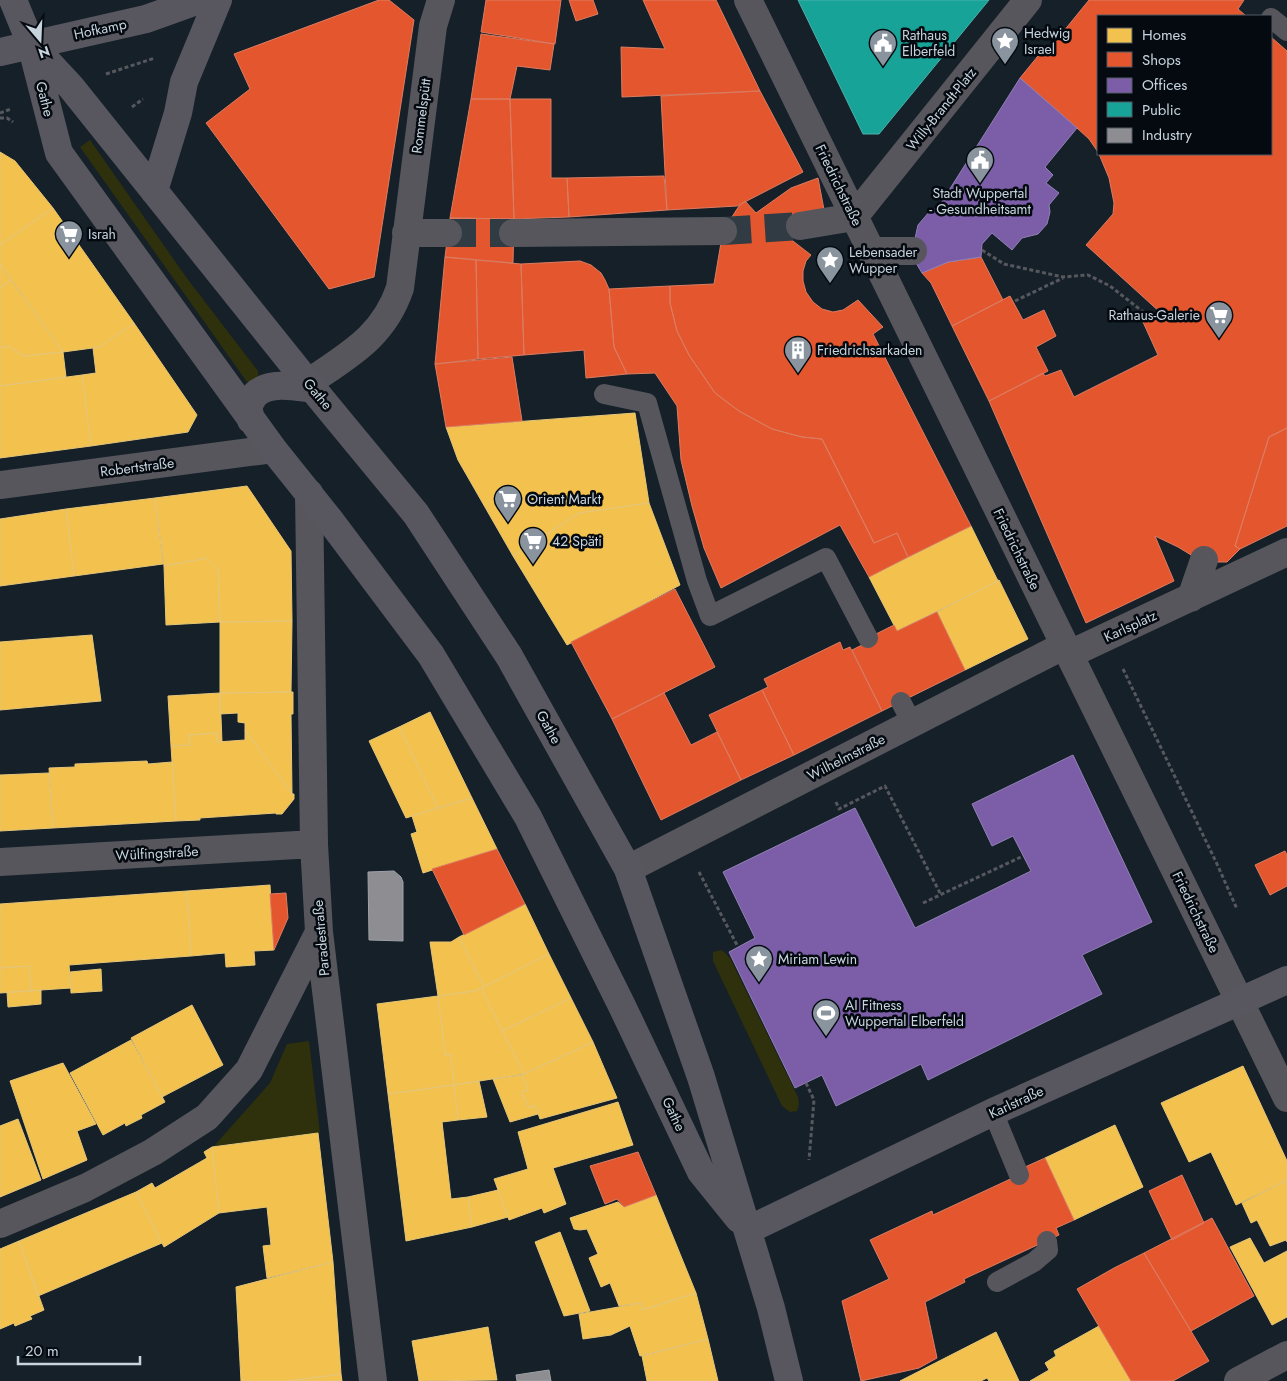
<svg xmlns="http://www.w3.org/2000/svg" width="1287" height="1381" font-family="Jost,sans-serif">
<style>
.green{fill:#2e310b}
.homes{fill:#f2c14e;stroke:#e5c679}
.shops{fill:#e4572e;stroke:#db7c62}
.offices{fill:#7b5ea7;stroke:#9281b7}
.public{fill:#17a398;stroke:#4cb1ad}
.industry{fill:#8d8d92;stroke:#9ea2a8}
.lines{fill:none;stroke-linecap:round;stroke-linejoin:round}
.street-tunnel{stroke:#313b43;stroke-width:28;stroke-dasharray:28 14;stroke-linecap:butt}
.path{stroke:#57585e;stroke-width:3;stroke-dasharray:4 2.5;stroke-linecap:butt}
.lane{stroke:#57565d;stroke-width:20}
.street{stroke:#57565d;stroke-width:28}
.secondary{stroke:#585760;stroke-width:28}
.labels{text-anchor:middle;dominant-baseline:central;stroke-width:5;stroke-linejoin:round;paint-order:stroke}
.street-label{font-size:14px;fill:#c7d3dd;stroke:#040a10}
.poi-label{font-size:14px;fill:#c7d3dd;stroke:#040a10;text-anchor:start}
</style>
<rect width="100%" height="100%" fill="#162028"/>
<path class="green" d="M90,140L186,277L258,371C259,378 257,380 251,383L247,382L80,147Z
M722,950L730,958L798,1097L799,1104L797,1111L790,1112L782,1106L713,961V952Z
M309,1041L320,1133L214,1146L270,1083L287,1044Z"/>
<path class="homes" d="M0,152L15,161L53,208L0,245Z
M53,208L134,323L100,347L63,352L0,264V245Z
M0,264L11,280L0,288Z
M11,280L63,352L24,356L8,346L0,348V288Z
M134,323L197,415L188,432L91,446L82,375L96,373L93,348L100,347Z
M8,346L24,356L63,352L66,377L0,386V348Z
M82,375L91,446L0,458V386Z
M635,413L649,503L579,513L513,556L458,460L446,427Z
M247,486L291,551L292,621L220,622L218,569L207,558L164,566L155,498Z
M155,498L163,564L74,576L66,509Z
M649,503L680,585L567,645L513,556L579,513Z
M66,509L74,576L0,586V519Z
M971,526L998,581L897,631L869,577Z
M207,558L218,569L220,622L166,625L164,566Z
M999,580L1028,639L965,670L937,612Z
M292,621L291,692L220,693V622Z
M92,635L101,701L0,710V642Z
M293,692V714H291L292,794L245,730V723L238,722V713L220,714V693Z
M220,693L222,742H217V733L189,735L190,745L171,746L168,696Z
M430,712L472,798L438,808L399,727Z
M399,727L438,808L406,818L369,741Z
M245,730L292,794H294V799L282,814H276V813L200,818V820L176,821L171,746L190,745L189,735L217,733V742L245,740Z
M147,761L148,764L172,762L176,821L53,828L49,768L75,767V764Z
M49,773L53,828L0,831V775Z
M472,798L497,849L423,873L411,834L417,832L412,816Z
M270,885L274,950L254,951L255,965L226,967L225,953L191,956L187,891Z
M187,891L191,956L69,965L71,988L41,990L31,991L29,966L0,968V904Z
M525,904L549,954L484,987L459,937Z
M459,937L484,987L475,991L438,996L430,942H451Z
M549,954L571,998L502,1031L481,988Z
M29,966L31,991L0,993V968Z
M101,969L102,991L71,993L70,972Z
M481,988L524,1074L454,1085L451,1055H445L438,996L475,991Z
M41,990V1004L8,1007L7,992Z
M438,996L445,1055H451L454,1085L388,1094L377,1004Z
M571,998L593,1042L524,1074L502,1031Z
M192,1005L223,1065L162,1097L131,1038Z
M131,1040L165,1102L141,1115L142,1118L126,1126L125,1123L103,1135L70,1073Z
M593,1042L617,1098L540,1119L535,1105L529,1108L521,1092L528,1090L522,1075Z
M63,1063L96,1124L77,1131L87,1160L43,1179L10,1081Z
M1243,1066L1287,1161V1180L1236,1205L1211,1152L1189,1162L1161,1103Z
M522,1075L528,1090L521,1092L529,1108L535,1105L538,1114L510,1122L493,1079Z
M479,1081L487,1117L458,1120L454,1085Z
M454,1085L458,1120L442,1122L451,1199L468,1197L472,1227L406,1241L388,1094Z
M618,1102L633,1145L553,1168L566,1204L544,1213L542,1208L509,1220L494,1179L528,1169L518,1132Z
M18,1119L41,1180L0,1197V1126Z
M1115,1125L1143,1187L1074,1220L1045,1158Z
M318,1133L333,1262L267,1278L263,1246L271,1245L267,1207L219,1213L212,1147Z
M212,1147L219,1213L164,1247L136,1192L152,1183L155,1188L207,1158L204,1152Z
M1287,1180V1242L1286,1240L1270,1246L1257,1220L1251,1223L1242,1203Z
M498,1190L508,1217L472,1227L468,1197Z
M136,1192L162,1243L38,1296L19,1241Z
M656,1195L696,1293L642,1310L641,1303L619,1306L610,1283L601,1287L589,1258L598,1254L587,1229L580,1230L574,1229L570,1218L618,1202L624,1207Z
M560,1232L590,1311L564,1316L535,1242Z
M1250,1238L1264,1263L1287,1251V1317L1272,1325L1230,1247Z
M19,1241L44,1310L30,1316L32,1319L15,1326L14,1323L0,1329V1249Z
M333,1262L341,1374L288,1381H241L236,1287Z
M696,1293L708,1339L640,1356L630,1326L611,1335L583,1339L579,1314L641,1303L642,1310Z
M1099,1326L1131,1381H1030L1049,1370L1045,1363L1056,1356L1054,1351Z
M488,1327L497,1380L419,1381L412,1341Z
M996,1332L1019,1381H989L987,1378L981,1381H900Z
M708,1339L718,1381H647L642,1356Z
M341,1374L342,1381H288Z"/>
<path class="shops" d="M379,0H389L414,20L374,277L329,289L206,123L250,89L234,54Z
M486,0H561L555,44L481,32Z
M569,0H593L598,14L576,21Z
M643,0H716L760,91L622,97L621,47L665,49Z
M1089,0H1244L1238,9L1246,16H1098V152L1089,139L1077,128L1020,78L1047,45L1050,48Z
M481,34L554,44L550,70L517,66L510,99H471Z
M1271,37L1287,51V428L1269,437L1235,546L1240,549L1227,562H1216L1196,558L1178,547L1155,536L1174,581L1086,623L989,401L1043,373L1045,376L1061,370L1074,397L1158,355L1143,322L1162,314L1086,245L1113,214L1114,203L1109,178L1099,154H1271Z
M760,91L803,172L737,206L667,210L661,96Z
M471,99H510L514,219L450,218Z
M510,99H551V178H567L569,217L514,219Z
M664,176L667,210L569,217L567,178Z
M818,178L825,215L791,233L789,238L811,255L806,261L803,271V281L806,292L813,302L822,309L833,312L843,310L858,300L883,327L873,334L971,526L908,557L897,533L874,543L822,439L802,437L772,429L739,411L715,393L689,355L677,331L670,303V286L714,284L723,231L739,206L745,201L756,213L791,188Z
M450,218L514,219L513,263L445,257Z
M445,257L476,260L478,359L435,364Z
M981,257L1003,300L952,326L931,283L922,273L948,262Z
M476,260L521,264L524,355L478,359Z
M580,261L591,265L601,273L605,280L609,289L614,347L627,374L586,378L584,350L524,355L521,264Z
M670,286V303L677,331L689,355L715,393L739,411L772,429L802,437L822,439L874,543L897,533L908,557L869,577L840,525L721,588L704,548L692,506L681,460L677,406L655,373L627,374L614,347L609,289Z
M1010,296L1023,320L1044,310L1056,336L1036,347L1048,371L989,401L952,326Z
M512,357L522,421L446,427L435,364Z
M1287,428V526L1240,549L1235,546L1269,437Z
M675,589L715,667L612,719L571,642Z
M937,612L965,670L882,711L852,650L862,645L868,638L894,625L897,631Z
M840,642L843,650L850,647L882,711L794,755L762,690L768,687L764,679Z
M762,690L794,755L741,780L709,715Z
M664,693L691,745L717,732L741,780L661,820L612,719Z
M497,849L525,904L464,935L432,869Z
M1285,851L1287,855V886L1270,895L1255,865Z
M286,893L288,918L274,950L270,894Z
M638,1152L656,1195L624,1207L617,1199L605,1204L590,1166Z
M1045,1158L1074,1220L1056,1228L1059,1235L964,1279L965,1282L925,1302L937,1358L919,1368L861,1381L842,1301L889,1279L870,1240L932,1211L933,1215L1019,1175L1025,1167Z
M1182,1175L1204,1223L1172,1240L1149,1191Z
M1212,1218L1254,1296L1191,1331L1144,1253Z
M1144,1253L1209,1361L1173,1381H1131L1077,1289L1114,1268Z"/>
<path class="offices" d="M1020,78L1077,128L1045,167L1053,175L1046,183L1059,193L1049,205L1050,212L1047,224L1038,234L1022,238L1012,250L992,233L982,244L981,257L948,262L922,273L916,263L914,243L918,225L930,211L939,206Z
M1073,755L1152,922L1082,955L1102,994L928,1080L921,1064L836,1106L822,1075L795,1088L729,952L755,938L723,872L855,808L915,928L1031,871L1013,836L992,846L972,804Z"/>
<path class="public" d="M798,0H989L879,134H863Z"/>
<path class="industry" d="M394,871L401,877L403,882V941L369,940L368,872Z
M549,1370L551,1381H517L516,1375Z"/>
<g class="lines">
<path class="street-tunnel" d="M723,231L800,226
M448,233H513"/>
<path class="path" d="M106,74L155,58
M132,107L143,99
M0,113L11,109
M0,118H7L13,122
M982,250L1004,264L1063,277L1088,275L1110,286L1151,318
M1015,301L1063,278
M1123,669L1217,864L1237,909
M836,802L839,809L885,786L941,895
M699,872L738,947
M923,903L1023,856
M806,1083L814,1100L809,1160"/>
<path class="lane" d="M1271,18L1287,31
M604,394L647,403L697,581L710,616L826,558L868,638
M901,702L912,723
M993,1112L1019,1175
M997,1282L1034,1262L1048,1250L1047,1241"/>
<path class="street" d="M748,0L1287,1098
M854,217L1028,0
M800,226L854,217
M406,233H448
M513,233L723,231
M871,251H913
M308,383C348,355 383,338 400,288L433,26L441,0
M0,485L273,449
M309,493L314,844L319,932L373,1381
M1191,598L1204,560
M1070,654L1287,552
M0,862L314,844
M628,869L1065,645
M0,1224L85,1188L153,1152L207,1117L249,1070L319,932
M1238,1381L1287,1355"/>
<path class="secondary" d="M13,0L31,44L59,153L273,449L329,519L431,655L528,817L622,1006L701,1172L739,1219
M31,44L71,87L308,383L416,514L509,656L590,801L628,869L701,1077L771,1308L789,1381
M0,52L146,19L199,0
M154,191L178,113L184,82L218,0
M251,420L248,406C251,402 253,396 257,393C272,381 297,387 314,389
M748,1230L993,1112L1287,980"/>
</g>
<defs>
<g id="sight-pin" transform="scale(1.4375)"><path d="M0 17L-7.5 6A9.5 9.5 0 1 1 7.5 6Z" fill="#89949e" stroke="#040a10"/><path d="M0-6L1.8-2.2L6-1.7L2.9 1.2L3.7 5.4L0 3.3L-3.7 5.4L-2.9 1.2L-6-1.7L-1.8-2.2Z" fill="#fff"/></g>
<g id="civic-pin" transform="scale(1.4375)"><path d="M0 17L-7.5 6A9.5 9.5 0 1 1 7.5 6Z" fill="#89949e" stroke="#040a10"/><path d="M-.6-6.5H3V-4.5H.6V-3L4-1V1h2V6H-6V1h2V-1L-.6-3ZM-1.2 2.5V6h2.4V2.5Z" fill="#fff"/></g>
<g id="supermarket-pin" transform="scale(1.4375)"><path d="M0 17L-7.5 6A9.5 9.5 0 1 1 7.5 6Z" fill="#89949e" stroke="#040a10"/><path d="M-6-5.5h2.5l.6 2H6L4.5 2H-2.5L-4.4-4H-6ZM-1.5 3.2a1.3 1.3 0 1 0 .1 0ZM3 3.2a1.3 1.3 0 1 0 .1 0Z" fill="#fff"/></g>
<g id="building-pin" transform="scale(1.4375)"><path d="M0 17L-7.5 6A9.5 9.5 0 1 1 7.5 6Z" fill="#89949e" stroke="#040a10"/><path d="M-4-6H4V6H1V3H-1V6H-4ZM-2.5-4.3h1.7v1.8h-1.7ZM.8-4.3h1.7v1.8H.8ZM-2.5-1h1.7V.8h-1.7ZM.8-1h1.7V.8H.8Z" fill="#fff"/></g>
<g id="stadium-pin" transform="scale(1.4375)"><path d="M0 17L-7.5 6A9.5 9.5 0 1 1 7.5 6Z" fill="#89949e" stroke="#040a10"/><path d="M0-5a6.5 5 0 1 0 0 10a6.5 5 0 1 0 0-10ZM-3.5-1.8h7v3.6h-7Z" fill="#fff"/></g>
</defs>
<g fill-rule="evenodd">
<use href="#sight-pin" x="1005" y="41"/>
<use href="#civic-pin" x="883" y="43"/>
<use href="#civic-pin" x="980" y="160"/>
<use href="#supermarket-pin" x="69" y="234"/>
<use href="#sight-pin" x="830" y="260"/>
<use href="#supermarket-pin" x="1219" y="315"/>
<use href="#building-pin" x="798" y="350"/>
<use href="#supermarket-pin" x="508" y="499"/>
<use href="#supermarket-pin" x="533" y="541"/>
<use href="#sight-pin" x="759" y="959"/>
<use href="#stadium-pin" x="826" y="1013"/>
</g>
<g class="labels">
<g class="street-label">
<text transform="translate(100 29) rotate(-12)">Hofkamp</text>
<text transform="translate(45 99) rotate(76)">Gathe</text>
<text transform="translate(941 109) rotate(-51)">Willy-Brandt-Platz</text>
<text transform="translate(421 116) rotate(-83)">Rommelspütt</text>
<text transform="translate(839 185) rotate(64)">Friedrichstraße</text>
<text transform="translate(318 394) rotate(50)">Gathe</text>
<text transform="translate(137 467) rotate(-7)">Robertstraße</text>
<text transform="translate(1017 549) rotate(64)">Friedrichstraße</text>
<text transform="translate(1130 626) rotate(-25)">Karlsplatz</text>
<text transform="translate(549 727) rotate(61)">Gathe</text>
<text transform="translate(846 757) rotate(-27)">Wilhelmstraße</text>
<text transform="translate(157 853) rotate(-3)">Wülfingstraße</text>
<text transform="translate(1196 912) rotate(64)">Friedrichstraße</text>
<text transform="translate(321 938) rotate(-95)">Paradestraße</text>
<text transform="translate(1016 1102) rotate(-25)">Karlstraße</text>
<text transform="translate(674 1114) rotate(65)">Gathe</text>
</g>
<g class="poi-label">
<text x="1024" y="33">Hedwig<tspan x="1024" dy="16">Israel</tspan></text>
<text x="902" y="35">Rathaus<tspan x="902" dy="16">Elberfeld</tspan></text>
<text x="980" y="193" text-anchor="middle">Stadt Wuppertal<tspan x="980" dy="16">- Gesundheitsamt</tspan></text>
<text x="88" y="234">Israh</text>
<text x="849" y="252">Lebensader<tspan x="849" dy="16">Wupper</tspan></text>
<text x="1200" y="315" text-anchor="end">Rathaus-Galerie</text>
<text x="817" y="350">Friedrichsarkaden</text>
<text x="527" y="499">Orient Markt</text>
<text x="552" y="541">42 Späti</text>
<text x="778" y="959">Miriam Lewin</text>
<text x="845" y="1005">AI Fitness<tspan x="845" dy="16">Wuppertal Elberfeld</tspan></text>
</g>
</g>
<rect x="1097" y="15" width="175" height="140" fill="#040a10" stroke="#525a62"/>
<rect x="1107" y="28" width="25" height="15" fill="#f2c14e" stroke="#525a62"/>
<text x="1142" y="40" font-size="15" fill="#c7d3dd">Homes</text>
<rect x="1107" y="52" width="25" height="15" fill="#e4572e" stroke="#525a62"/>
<text x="1142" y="65" font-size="15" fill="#c7d3dd">Shops</text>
<rect x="1107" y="78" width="25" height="15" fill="#7b5ea7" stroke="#525a62"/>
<text x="1142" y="90" font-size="15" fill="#c7d3dd">Offices</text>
<rect x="1107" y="102" width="25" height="15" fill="#17a398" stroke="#525a62"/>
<text x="1142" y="115" font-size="15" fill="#c7d3dd">Public</text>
<rect x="1107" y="128" width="25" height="15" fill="#8d8d92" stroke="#525a62"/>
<text x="1142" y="140" font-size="15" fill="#c7d3dd">Industry</text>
<g transform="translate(40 40) rotate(161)" stroke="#040a10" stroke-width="4" paint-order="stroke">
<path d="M0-4L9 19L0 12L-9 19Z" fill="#c7d3dd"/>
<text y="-8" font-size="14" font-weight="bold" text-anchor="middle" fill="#c7d3dd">N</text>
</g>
<path d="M18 1356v8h122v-8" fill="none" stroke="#c7d3dd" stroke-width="2.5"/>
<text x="25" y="1356" font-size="15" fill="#c7d3dd" stroke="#040a10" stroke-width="4" paint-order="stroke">20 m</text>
</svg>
